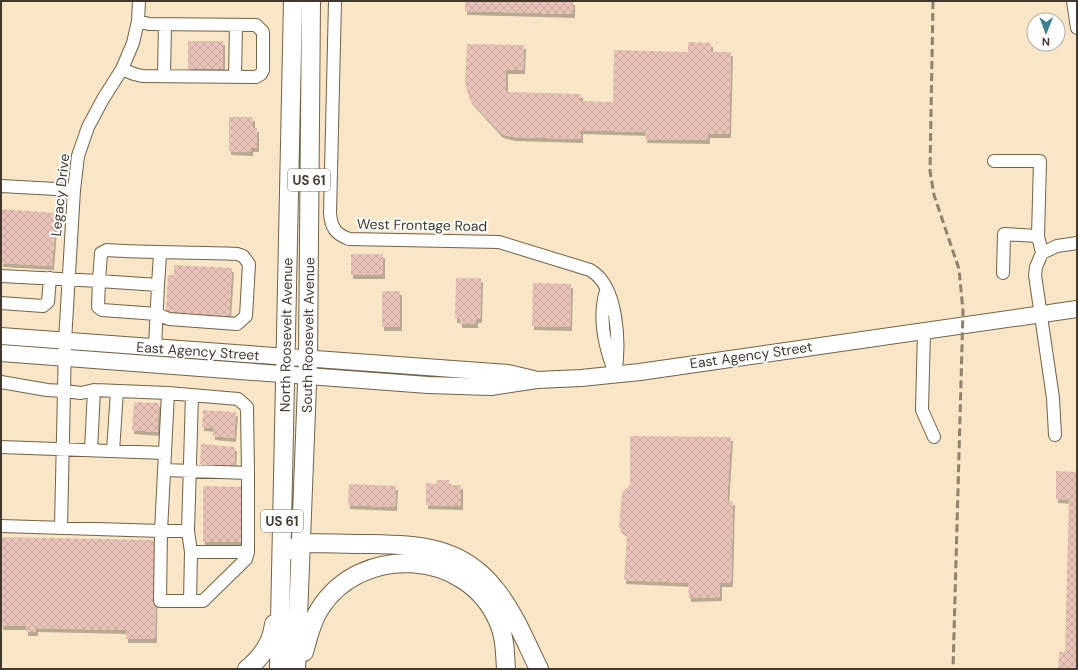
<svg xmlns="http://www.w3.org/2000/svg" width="1078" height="670" font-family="'DM Sans',sans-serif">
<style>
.building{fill:url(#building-cross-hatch);filter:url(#shadow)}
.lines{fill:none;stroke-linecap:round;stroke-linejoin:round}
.minor-casing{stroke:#736247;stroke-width:14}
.major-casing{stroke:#736247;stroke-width:18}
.highway-casing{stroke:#736247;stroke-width:20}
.minor{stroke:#fff;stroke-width:12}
.major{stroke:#fff;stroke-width:16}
.highway{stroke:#fff;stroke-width:18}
.rail{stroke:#8f826e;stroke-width:3;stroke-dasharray:8 4;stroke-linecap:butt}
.labels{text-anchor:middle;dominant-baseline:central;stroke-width:4;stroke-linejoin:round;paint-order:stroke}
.shield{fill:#fff;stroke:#7a746c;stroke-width:1}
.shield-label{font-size:13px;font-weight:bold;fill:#41392d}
.street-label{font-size:14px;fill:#41392d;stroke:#fff}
</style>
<defs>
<pattern id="building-cross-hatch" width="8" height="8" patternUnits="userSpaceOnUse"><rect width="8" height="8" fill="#e9c3ba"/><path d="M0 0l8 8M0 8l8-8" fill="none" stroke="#c9a8a0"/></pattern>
<filter id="shadow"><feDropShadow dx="2" dy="4" stdDeviation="0" flood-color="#0004"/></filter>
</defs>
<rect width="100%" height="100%" fill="#f9e6c7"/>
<path class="building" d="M465,1H573V14L465,11Z
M188,41H223V69H188Z
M688,42L711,43V52H731L729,134H708V140L645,139L646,132L581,130V139L513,137L501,134L470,100L465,84L467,44L524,45L523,70H506V92L581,94V101L613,102L614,50L688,52Z
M229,117H253V128H257V148H251V152L229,151Z
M1,209L56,213L52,266L1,263Z
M351,254H383V275H351Z
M174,265L232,268L229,317L171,316L166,310L168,275H174Z
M456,278H481L480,319H476V324H460V319H455Z
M533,283L571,284L570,327L532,326Z
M382,291H400V327H382Z
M134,402L159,403L157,432L132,430Z
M203,410L236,412L234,438L213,436V428L202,427Z
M630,436L731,437L727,502L733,501L731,583H720V597L689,598L688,583L624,580L627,535L619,528L622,492L630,485Z
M201,444L235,447L234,466L200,464Z
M1056,471L1077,472V669H1058L1059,652L1065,651L1069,500L1056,499Z
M437,480H449V485H461V506L426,505V483L437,484Z
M349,484L396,486L395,507L348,505Z
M203,486L243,487L242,542H203Z
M1,537L156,540L155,639H126V630L36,628V632H26V626H1Z"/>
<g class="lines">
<g class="minor-casing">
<path id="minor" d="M335,1L330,213C331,227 335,234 349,239L499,242L590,270C619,286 620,346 615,375
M1073,1L1077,28
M122,69L134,74L142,76L256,77L261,74L263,70V32L256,25L149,24L138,21
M164,76L165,24
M235,77L236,25
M994,161H1040L1038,236L1042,253
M1,186L74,190
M1003,273L1004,234L1038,236
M1,276L99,281L98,307L102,310L157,314L169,319L237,324L246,316L249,264L243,256L237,254C193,252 150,253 107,250L101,253L99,281L158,285L155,347
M158,285L160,254
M606,291C598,317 605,348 615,373
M1,303L43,306L48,302L50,278
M924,330L922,410L934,437
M1,382L47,390L64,391L61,527
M1055,435L1053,398L1035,275L1036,267L1042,253L1057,246L1077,243
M1,447L165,453
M91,450L94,390
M113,451L117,391
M164,470L248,473L247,407L238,399L168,393
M1,526L161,531L168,393L94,390L81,393L64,391L65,341L74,190L78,156L88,127L103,99L122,69L133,43L138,21L139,1
M188,531L191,552L190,601H160L161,531H188L192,395
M191,552H248
M190,601H203L246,559L248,552V473"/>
</g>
<g class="major-casing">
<path id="major" d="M1,336L508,373L534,379
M1,353L428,385L491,387L537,380L581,378L640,372L1077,309"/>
</g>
<g class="highway-casing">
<path id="highway" d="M291,550L301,543C324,543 348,544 371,544C421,545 462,547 495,589C514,612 526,643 539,669
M304,652C308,638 311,623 319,610C360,543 467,549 498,621C505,636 505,653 506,669
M247,669C262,657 272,643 274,624
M279,669L293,1
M296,669L308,359L311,1"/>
</g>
<use href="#minor" class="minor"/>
<use href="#major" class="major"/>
<use href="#highway" class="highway"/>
<path class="rail" d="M933,1L930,171L934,195L959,269L963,311L953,669"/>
</g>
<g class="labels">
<g class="shield">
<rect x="288" y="169" width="42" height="22" rx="3"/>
<rect x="261" y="510" width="42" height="22" rx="3"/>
</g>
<g class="shield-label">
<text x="309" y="180">US 61</text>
<text x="282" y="521">US 61</text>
</g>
<g class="street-label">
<text transform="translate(60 195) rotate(-84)">Legacy Drive</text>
<text transform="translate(422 225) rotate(1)">West Frontage Road</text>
<text transform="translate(286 335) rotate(-89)">North Roosevelt Avenue</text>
<text transform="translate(308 335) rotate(-89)">South Roosevelt Avenue</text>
<text transform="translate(198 351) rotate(4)">East Agency Street</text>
<text transform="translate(751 355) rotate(-8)">East Agency Street</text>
</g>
</g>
<rect width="1078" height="670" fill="none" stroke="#41392d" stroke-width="4"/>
<g transform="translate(1046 32) rotate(181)"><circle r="19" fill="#ffffff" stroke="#b3b0ab"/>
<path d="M0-3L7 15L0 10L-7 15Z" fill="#3d7e91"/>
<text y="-6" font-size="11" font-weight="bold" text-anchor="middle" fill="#41392d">N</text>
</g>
</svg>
